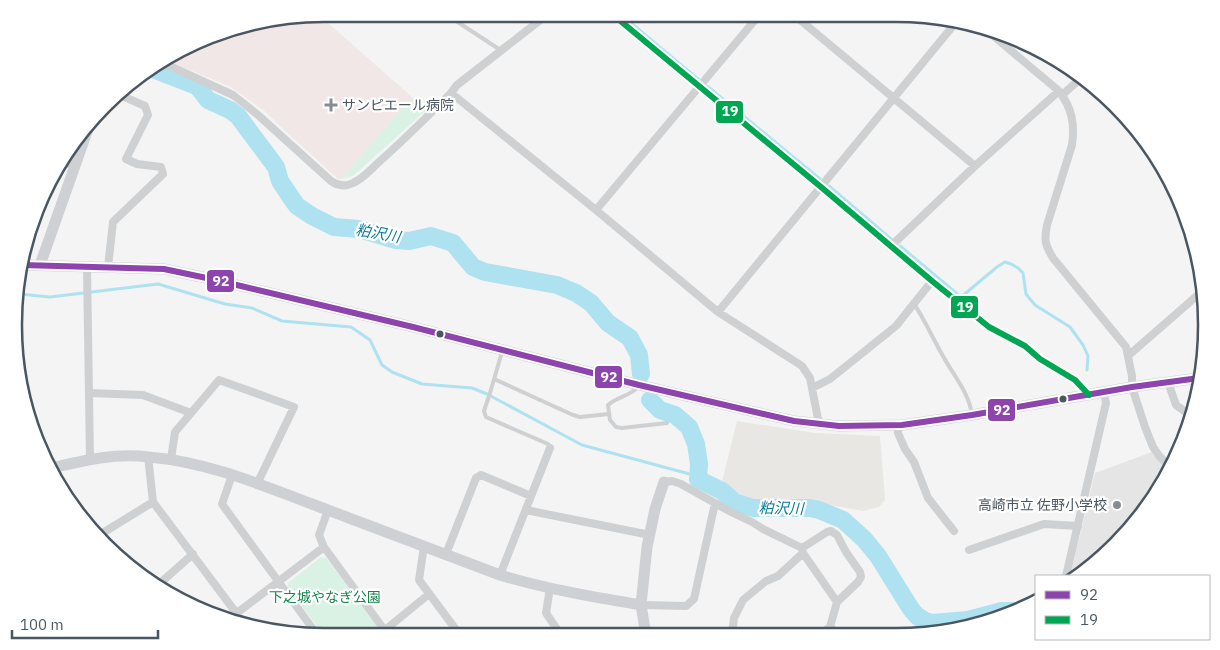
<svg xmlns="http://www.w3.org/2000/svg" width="1220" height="650" font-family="'IBM Plex Sans','Noto Sans JP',sans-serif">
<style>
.commercial{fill:#e8e7e3}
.education{fill:#e6e5e6}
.medical{fill:#f1e7e6}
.green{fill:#d9f2e3}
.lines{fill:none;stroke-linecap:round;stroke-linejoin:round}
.stream{stroke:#aee2f0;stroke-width:3}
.river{stroke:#aee2f0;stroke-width:18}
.lane{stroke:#ced0d2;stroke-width:4}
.street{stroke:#ced0d2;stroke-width:8}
.secondary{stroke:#ced0d4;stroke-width:11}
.bus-1-casing{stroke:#fff;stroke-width:10}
.bus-2-casing{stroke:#fff;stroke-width:10}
.bus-1{stroke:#8e44ad;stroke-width:6}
.bus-2{stroke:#00a651;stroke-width:6}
.poi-dot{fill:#868d94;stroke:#fff;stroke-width:2}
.bus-dot{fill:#4a5661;stroke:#fff;stroke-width:2}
.labels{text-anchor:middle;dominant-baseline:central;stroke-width:4.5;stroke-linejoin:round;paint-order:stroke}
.poi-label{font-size:14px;fill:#4a5661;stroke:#fff;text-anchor:start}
.park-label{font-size:14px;fill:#17864f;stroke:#fff}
.water-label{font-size:15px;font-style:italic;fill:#0c7c9b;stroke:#fff}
.rim{fill:none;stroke:#4a5661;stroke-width:2.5}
.line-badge{stroke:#fff;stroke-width:2}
.badge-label{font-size:14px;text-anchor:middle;font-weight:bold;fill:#fff}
</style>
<rect width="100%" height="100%" fill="#f4f4f4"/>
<path class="commercial" d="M737,421L815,433L880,436L885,500L879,507L863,511L818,503H755L738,498L721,486Z"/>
<path class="education" d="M1152,452L1169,468L1165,480L1129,530L1077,576H1070L1095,473Z"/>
<path class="medical" d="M319,15L412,97L341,179H338L281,127L267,113L231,87L168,61L225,30Z"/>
<path class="green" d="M412,97L426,110L353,176L341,179Z
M321,557L326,558L378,628L368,635L325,636L288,588V583Z"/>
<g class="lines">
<path class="stream" d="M620,14L698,79
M707,86L820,179
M829,186L891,239
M900,246L961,297L997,267L1005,262L1011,264L1018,268L1023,273L1026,294L1030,299L1035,305L1070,327L1083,345L1088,356L1087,370
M19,294L50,297L158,284L225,304L252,308L282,321L351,327L370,340L382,365L392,372L422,384L472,388L487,394L582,445L697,476"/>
<path class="river" d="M153,69L197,86L208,100L230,110L238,116L276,167L280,181L290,196L297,206L312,216L334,227L359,229L395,240L409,241L431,236L453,243L473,267L485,272L557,285L576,293L591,303L608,323L630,338L639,355L641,374
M650,400L660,410L675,415L689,427L696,444L699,464L698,479L722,491L734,502L753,508H810L819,510L843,520L864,539L878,556L911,609L917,616L925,621L932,623L968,620L1002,611H1012"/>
<path class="lane" d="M327,14L333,20L341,18L344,14
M450,14L453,19L502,51
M914,304C925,320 933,339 943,356C953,375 969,392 972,415
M502,352L490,393L484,411L486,417L548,444L550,448
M494,379L573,415L580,417L609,414
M638,387C630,396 617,397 608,405L610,420L616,427L622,428L667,423"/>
<path class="street" d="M612,14L821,187L932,281L989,327L1025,346L1040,359L1075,380L1089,395
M793,14L975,166
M984,28L1059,91C1072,108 1075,124 1072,145L1047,225C1044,240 1045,245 1053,258L1126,347L1132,376V387L1145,427L1153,447L1160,457L1170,466
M163,63L233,95L258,115L331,181C338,186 345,187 353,183C364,178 372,168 380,161C405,139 428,116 451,93L457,85L548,14
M451,93L596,210L718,312L802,366L810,378L819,424
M1062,95L1079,80
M1123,118L1153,158
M61,162L75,165
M596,210L760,14
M891,246L975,166L1059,91
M87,267L90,459
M108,267L113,222L163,174L161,167L137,164L126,159L148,115L145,106L120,95
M718,312L957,21
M1129,355L1199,294
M1168,382L1176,405L1187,413
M812,388L830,379L896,326L932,281
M89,393L143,395L191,413
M898,425V433L905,449L914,462L928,498L954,531
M148,456L153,502L246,626
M171,459L175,432L219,380L294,407L257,484
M232,475L222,504L318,636
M664,482L672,481L681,484L731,512L752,522L763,529L802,548
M328,510L319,535L324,547L388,635
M526,510L650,535
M100,538L101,534L153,502
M424,546L419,580L460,635
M969,550L1044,524L1078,526
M446,554L476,478L481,475L531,496
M500,575L550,448
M1066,576L1106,403L1104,393
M158,585L193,554
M550,588L546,613L561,635
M641,605L686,606L694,599L715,503
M229,619L324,547
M830,627L838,634
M385,630L429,594
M732,634L734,618L743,600L766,581L778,576L803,553
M821,634L830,627L837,602L858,582L861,577L860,572L846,552L837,535L831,531L827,532L802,548L803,553L837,602"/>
<path class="secondary" d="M22,265L164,269L216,280L413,327L639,385L755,412L794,421L839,426L902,425L972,415L1132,387L1199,378
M40,265L88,129
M52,468C85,460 115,453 149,457C207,462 259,484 312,504C375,528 438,551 500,575C546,589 594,597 641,605
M646,635L641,605L647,547L655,509L664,482"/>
<g class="bus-1-casing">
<path id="bus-1" d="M22,265L164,269L216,280L413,327L639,385L755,412L794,421L839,426L902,425L972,415L1132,387L1199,378"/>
</g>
<g class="bus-2-casing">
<path id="bus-2" d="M612,14L821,187L932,281L989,327L1025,346L1040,359L1075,380L1089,395"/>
</g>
<use href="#bus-1" class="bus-1"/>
<use href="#bus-2" class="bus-2"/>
</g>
<g class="poi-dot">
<path d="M328.5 97.5h5v5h5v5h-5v5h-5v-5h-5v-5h5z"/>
<circle cx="1117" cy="505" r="5"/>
</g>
<g class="bus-dot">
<circle cx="440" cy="334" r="4.5"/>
<circle cx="1063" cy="399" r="4.5"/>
</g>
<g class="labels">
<g class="poi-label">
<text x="342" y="105">サンピエール病院</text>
<text x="1107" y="505" text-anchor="end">高崎市立 佐野小学校</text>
</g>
<g class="park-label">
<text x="325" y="597">下之城やなぎ公園</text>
</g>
<g class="water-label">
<text transform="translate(378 233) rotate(10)">粕沢川</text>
<text transform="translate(781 508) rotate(1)">粕沢川</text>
</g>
</g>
<path d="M0 0H1220V650H0ZM324 22H896A302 302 0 0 1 1198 324V326A302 302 0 0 1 896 628H324A302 302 0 0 1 22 326V324A302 302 0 0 1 324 22Z" fill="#fff" fill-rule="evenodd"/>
<path class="rim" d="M324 22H896A302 302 0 0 1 1198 324V326A302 302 0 0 1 896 628H324A302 302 0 0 1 22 326V324A302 302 0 0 1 324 22Z"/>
<g class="line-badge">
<rect x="715" y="100" width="29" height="24" rx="5" fill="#00a651"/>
<rect x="206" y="269" width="29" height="24" rx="5" fill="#8e44ad"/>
<rect x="950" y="295" width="29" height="24" rx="5" fill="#00a651"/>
<rect x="594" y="365" width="29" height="24" rx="5" fill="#8e44ad"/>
<rect x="987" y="398" width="29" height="24" rx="5" fill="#8e44ad"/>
</g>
<g class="badge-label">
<text x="730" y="116">19</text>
<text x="221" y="286">92</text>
<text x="965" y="312">19</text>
<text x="609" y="382">92</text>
<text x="1002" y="415">92</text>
</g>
<rect x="1035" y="575" width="175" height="65" fill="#ffffff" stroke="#b7bbc0"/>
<rect x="1045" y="591" width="25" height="8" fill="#8e44ad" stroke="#b7bbc0"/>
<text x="1080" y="600" font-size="15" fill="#4a5661">92</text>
<rect x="1045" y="616" width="25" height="8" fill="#00a651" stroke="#b7bbc0"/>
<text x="1080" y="625" font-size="15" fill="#4a5661">19</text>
<path d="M12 630v8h146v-8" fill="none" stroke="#4a5661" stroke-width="2.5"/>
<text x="20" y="630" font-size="15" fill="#4a5661" stroke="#ffffff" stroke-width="4" paint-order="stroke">100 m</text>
</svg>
